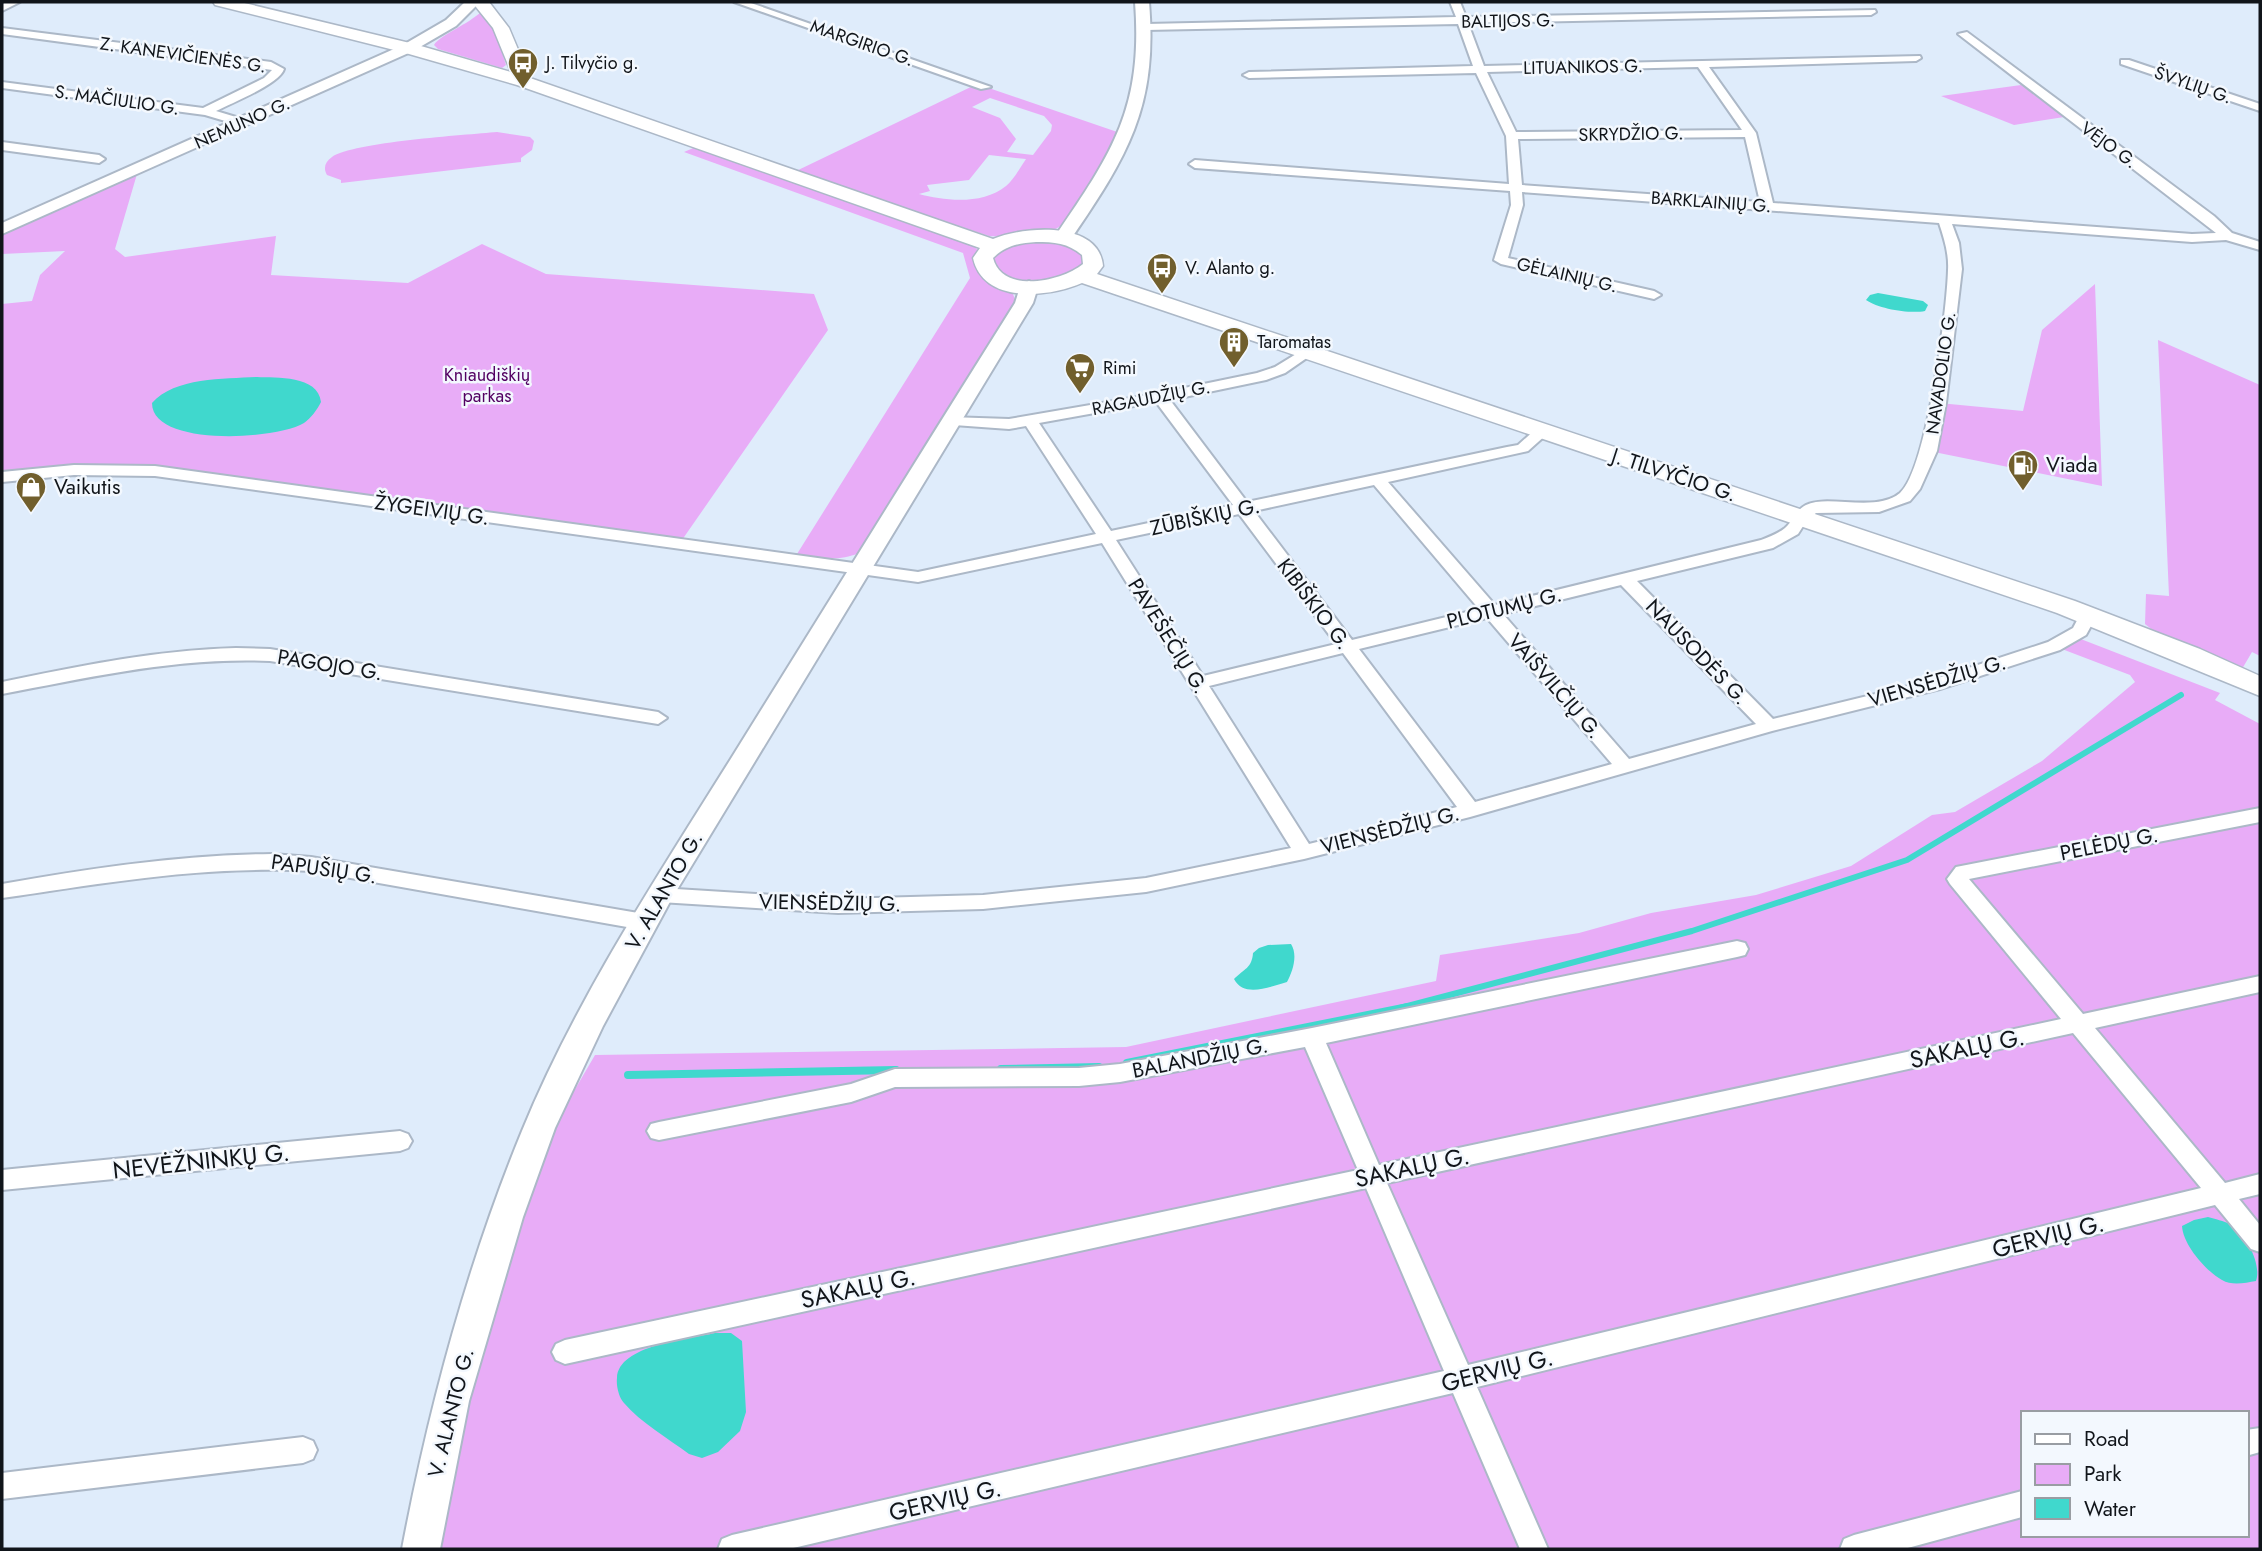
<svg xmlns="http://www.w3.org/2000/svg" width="2262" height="1551" font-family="Jost,sans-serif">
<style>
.green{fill:#e8acf7;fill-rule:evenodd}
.water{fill:#40d8cd}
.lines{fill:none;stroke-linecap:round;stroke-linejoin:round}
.stream-far1{stroke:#40d8cd;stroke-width:6}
.stream{stroke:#40d8cd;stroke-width:8}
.street-casing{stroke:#acb8c7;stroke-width:4}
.secondary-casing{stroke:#acb8c7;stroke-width:4}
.primary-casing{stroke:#acb8c7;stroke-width:3}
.street{fill:#fff;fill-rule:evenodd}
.secondary{fill:#fff;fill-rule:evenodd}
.primary{fill:#fff;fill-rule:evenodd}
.labels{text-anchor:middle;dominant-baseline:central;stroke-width:5;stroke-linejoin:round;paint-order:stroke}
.far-street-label{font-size:18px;fill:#11151a;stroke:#f3f8fe}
.far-poi-label{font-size:18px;fill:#11151a;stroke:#f3f8fe;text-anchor:start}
.far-park-label{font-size:18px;fill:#520062;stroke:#f3f8fe}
.poi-label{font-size:21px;fill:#11151a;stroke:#f3f8fe;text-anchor:start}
.street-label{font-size:21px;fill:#11151a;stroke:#f3f8fe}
.near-street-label{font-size:24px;fill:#11151a;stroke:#f3f8fe}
</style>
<rect width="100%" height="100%" fill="#dfecfb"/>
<path class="green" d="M482,11L493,25L506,65L502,68L438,49L434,45C440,35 469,24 482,11Z
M977,84L1126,135C1108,167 1092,206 1059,227C1045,236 1005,237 989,236L792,173ZM990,98L1044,116L1052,125L1051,131L1033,155L1007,152L1016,139L1000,118L972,107ZM989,155L1026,159C1020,168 1014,179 1006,186C983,205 945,201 919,194L930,191L927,185L969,180Z
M2021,85L2064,117L2014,125L1941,96Z
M497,132L530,137L534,141L532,150L521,158V162L341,183V180L327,175C323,168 325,162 332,157C353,142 465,135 497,132Z
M698,146L965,241L977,249L976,266L979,272L1012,292L1015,299L1009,313L859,553C837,562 820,558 797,554L970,278L963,253L684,152Z
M137,174L115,249L125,257L276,236L271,275L408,283L482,244L546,274L814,294L828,330L682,540L157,468L71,467L2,472V304L32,301L40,275L65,251L2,254V233Z
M1057,239L1087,257L1076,275L1029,284L1002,277L991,255L1009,243Z
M2095,284L2102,486L1929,451L1939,403L2023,411L2042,330Z
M2158,340L2260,385V656L2252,652L2242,669L2155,632L2145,624L2146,594L2169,596Z
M2073,636L2220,693L2215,700L2260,724V1549H440L468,1405L523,1211L556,1122L595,1055L1126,1047L1436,981L1440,955L1579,933L1651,913L1756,895L1851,866L1932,815L1955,812L2042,761L2135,682L2130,675L2054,646ZM2022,1413H2246V1535H2022Z"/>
<path class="water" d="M1878,293L1923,301L1928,305L1925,311C1910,314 1879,309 1866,300L1870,295Z
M257,377C276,378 318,375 321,402C317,410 311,418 304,423C276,440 152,447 152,403C175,377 225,379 257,377Z
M1291,944C1298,955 1293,971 1287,982C1269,987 1244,998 1234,979C1244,969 1252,968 1253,953L1259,948L1268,945Z
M2208,1217C2215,1219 2224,1221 2230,1224C2246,1234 2262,1264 2256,1281C2245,1283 2232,1286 2222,1280C2206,1271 2183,1245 2182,1226L2194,1220Z
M715,1333H731L742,1341L746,1412L740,1431L718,1452L702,1458L689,1454C669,1439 640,1422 624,1403C619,1398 616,1386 617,1378C618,1345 689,1339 715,1333Z"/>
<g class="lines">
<path class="stream-far1" d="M1400,1008L1692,931L1907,860L2181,695"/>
<path class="stream" d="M1127,1063L1408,1007
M1001,1069L1099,1067
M628,1075L896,1070"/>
<g class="street-casing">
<path id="street" d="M7,2H20L2,11V4Z
M734,2H748L991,87L981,89Z
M1450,2H1460L1466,17L1875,10L1876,12L1871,15L1468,23L1484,66L1920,56L1921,58L1916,61L1709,67L1756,133L1773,203L2192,234L2216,233L1958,34L1967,32L2214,216L2232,233L2260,242V250L2226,240L2192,242L1952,224L1959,243L1962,269L1946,403L1937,451L1920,489L1910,501L1879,512L1816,513L1807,520L1798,534L1773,548L1637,581L1773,719L1929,681L2048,642L2073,628L2082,611L2088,610L2097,615L2086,635L2060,650L1940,689L1772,731L1470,817L1304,859L1146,892L983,909L838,913L660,902L653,900L650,895L653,890L660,888L838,899L983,895L1146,878L1291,848L1102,543L918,582L155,476L74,475L2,482V472L74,465L155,466L918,572L1096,534L1026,426L1009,429L954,425L949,423L946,420L949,417L1009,419L1160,393L1257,373L1275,367L1306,348L1313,352L1311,355L1285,373L1266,380L1170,400L1247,502L1507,447L1518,445L1537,428H1547L1550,431L1547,434L1528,451L1388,482L1495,605L1761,540C1769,537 1779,533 1785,528C1793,521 1796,510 1806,505C1828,494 1876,513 1900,493C1927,469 1947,310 1948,270C1949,254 1944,238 1939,223L1522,192L1523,205L1508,258L1654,291L1661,295L1654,299L1501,264L1494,260L1511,205L1510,191L1195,168L1189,164L1195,160L1509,184L1506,136L1476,73L1249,78L1243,75L1249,72L1473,66L1458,24L1146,30L1141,27L1146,24L1456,17ZM1698,67L1742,130L1516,132L1487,72ZM1745,137L1760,202L1522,185L1518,139ZM1156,402L1233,505L1111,531L1039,423ZM1374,485L1479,609L1352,640L1254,511ZM1239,514L1336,644L1203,676L1116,540ZM1621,585L1756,724L1629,759L1503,614ZM1487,618L1612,764L1475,802L1359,649ZM1343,653L1457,807L1309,844L1209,686Z
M2,28L271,62L284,69C280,84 231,103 216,111L236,117L238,119L232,123L205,115L2,88V82L203,108L264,78L272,70L2,34Z
M2121,60H2129L2260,104V111L2121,64Z
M2,142L99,155L105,159L99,163L2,150Z
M236,648L270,649L658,712L667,718L658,724L270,661C178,657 92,677 2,694V682C80,666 156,650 236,648Z
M2260,808V822L1969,879L2083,1014L2260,976V992L2095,1028L2225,1183L2260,1174V1194L2239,1199L2260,1225V1252L2251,1249L2215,1205L1477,1387L1548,1549H1520L1453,1393L789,1549H718L722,1539L732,1535L1444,1371L1366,1188L565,1364L556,1360L552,1352L556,1344L565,1340L1358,1170L1305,1047L1120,1082L1079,1086L895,1087L851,1102L659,1140L651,1138L647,1131L651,1124L659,1122L851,1084L895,1069L1079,1068L1120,1064L1312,1028L1737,941L1745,943L1748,949L1745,955L1737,957L1326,1043L1379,1165L2061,1019L1950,884L1947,879L1956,867ZM2073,1033L2201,1188L1468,1365L1387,1183Z
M272,854L311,857L644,914L651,917L654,922L651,927L644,930L311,871C206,865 106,883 2,898V884C92,868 181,855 272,854Z
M400,1131L408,1134L412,1141L408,1148L400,1151L2,1190V1170Z
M2260,1428V1452L2246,1456V1430Z
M303,1437L313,1441L317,1450L313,1459L303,1463L2,1499V1473Z
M2022,1491V1517L1904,1549H1840L1844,1539L1854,1535Z"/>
</g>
<g class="secondary-casing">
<path id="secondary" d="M465,2H480L456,26L413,51L2,234V223L403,45L446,20Z
M1135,2H1149C1158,108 1127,157 1069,242H1057L1054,238C1112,153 1143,109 1135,2Z
M1029,281L1038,287L1033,303L672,898L603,1026L555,1128L523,1217L469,1401L440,1549H402C429,1407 467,1265 522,1131C576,999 657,877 732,757C826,606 920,454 1015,303L1020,287Z"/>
</g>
<g class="primary-casing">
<path id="primary" d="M213,2H240L414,44L511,72L493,28L472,2H489L509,28L530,78L993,239C1024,226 1099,220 1103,266L1097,274L2075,601L2200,649L2260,676V696L2057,613L1082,283C1048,298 983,304 973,258L980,248L517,85L402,52L215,5ZM1036,242C1054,242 1068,243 1082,255L1083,264C1061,282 1002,294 993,258C1005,246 1019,243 1036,242Z"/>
</g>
<use href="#street" class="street"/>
<use href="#secondary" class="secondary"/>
<use href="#primary" class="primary"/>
</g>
<defs>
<g id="bus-pin" transform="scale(1.575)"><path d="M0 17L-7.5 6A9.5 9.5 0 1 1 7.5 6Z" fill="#715f2d" stroke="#f3f8fe"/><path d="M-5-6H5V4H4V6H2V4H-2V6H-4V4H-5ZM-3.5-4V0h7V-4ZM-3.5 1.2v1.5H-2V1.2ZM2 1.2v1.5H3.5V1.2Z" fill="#fff"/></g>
<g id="building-pin" transform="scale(1.575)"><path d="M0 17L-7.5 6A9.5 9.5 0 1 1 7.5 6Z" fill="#715f2d" stroke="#f3f8fe"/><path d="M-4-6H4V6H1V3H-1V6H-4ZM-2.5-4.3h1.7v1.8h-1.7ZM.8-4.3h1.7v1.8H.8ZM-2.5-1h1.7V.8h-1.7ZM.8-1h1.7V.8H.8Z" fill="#fff"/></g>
<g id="supermarket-pin" transform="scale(1.575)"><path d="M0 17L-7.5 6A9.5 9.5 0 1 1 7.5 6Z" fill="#715f2d" stroke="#f3f8fe"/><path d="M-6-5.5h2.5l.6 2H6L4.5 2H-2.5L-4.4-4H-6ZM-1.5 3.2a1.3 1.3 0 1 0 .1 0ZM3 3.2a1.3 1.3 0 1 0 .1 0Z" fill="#fff"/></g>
<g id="fuel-pin" transform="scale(1.575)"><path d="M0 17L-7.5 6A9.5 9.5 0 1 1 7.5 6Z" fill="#715f2d" stroke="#f3f8fe"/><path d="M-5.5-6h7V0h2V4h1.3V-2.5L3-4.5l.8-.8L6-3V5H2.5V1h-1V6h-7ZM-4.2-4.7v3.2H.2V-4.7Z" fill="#fff"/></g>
<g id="shop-pin" transform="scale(1.575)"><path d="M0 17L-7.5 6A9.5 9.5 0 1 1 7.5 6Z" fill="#715f2d" stroke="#f3f8fe"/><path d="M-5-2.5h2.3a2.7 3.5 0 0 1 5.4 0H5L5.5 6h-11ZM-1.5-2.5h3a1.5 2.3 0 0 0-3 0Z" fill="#fff"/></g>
</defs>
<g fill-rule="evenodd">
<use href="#bus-pin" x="523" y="63"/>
<use href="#bus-pin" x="1162" y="268"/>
<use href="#building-pin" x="1234" y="342"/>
<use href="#supermarket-pin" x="1080" y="368"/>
<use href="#fuel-pin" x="2023" y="465"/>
<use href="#shop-pin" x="31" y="487"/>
</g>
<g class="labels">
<g class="far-street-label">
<text transform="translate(1508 21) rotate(-1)">BALTIJOS G.</text>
<text transform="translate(862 43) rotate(19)">MARGIRIO G.</text>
<text transform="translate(183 55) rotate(8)">Z. KANEVIČIENĖS G.</text>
<text transform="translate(1583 67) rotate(-1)">LITUANIKOS G.</text>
<text transform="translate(2193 85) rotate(19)">ŠVYLIŲ G.</text>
<text transform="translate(117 100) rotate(8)">S. MAČIULIO G.</text>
<text transform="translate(242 123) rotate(-24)">NEMUNO G.</text>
<text transform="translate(1631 134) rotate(-1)">SKRYDŽIO G.</text>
<text transform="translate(2109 145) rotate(36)">VĖJO G.</text>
<text transform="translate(1711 202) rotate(4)">BARKLAINIŲ G.</text>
<text transform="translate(1567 275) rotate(13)">GĖLAINIŲ G.</text>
<text transform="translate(1941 373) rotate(-82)">NAVADOLIO G.</text>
<text transform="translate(1151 398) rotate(-11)">RAGAUDŽIŲ G.</text>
</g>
<g class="far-poi-label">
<text x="546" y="63">J. Tilvyčio g.</text>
<text x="1185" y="268">V. Alanto g.</text>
<text x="1257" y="342">Taromatas</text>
<text x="1103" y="368">Rimi</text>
</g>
<g class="far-park-label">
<text x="487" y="375">Kniaudiškių<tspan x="487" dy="21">parkas</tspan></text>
</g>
<g class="poi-label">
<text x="2046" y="465">Viada</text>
<text x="54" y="487">Vaikutis</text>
</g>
<g class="street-label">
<text transform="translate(1674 475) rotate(18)">J. TILVYČIO G.</text>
<text transform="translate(432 510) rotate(8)">ŽYGEIVIŲ G.</text>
<text transform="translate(1205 517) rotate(-12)">ZŪBIŠKIŲ G.</text>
<text transform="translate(1314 604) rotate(53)">KIBIŠKIO G.</text>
<text transform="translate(1504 608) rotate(-14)">PLOTUMŲ G.</text>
<text transform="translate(1168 636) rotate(58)">PAVEŠEČIŲ G.</text>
<text transform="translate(1697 652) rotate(46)">NAUSODĖS G.</text>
<text transform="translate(330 665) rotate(9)">PAGOJO G.</text>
<text transform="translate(1937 681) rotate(-16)">VIENSĖDŽIŲ G.</text>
<text transform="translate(1555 686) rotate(49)">VAIŠVILČIŲ G.</text>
<text transform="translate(1390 830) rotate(-14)">VIENSĖDŽIŲ G.</text>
<text transform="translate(2109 844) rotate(-11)">PELĖDŲ G.</text>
<text transform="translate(324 869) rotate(8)">PAPUŠIŲ G.</text>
<text transform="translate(664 891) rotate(-60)">V. ALANTO G.</text>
<text transform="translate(830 903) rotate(1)">VIENSĖDŽIŲ G.</text>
<text transform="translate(1200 1058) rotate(-11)">BALANDŽIŲ G.</text>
<text transform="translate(451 1413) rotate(-76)">V. ALANTO G.</text>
</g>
<g class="near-street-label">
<text transform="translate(1967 1048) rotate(-12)">SAKALŲ G.</text>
<text transform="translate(201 1161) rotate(-6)">NEVĖŽNINKŲ G.</text>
<text transform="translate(1412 1167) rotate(-12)">SAKALŲ G.</text>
<text transform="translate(2048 1236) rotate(-14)">GERVIŲ G.</text>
<text transform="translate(858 1288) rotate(-12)">SAKALŲ G.</text>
<text transform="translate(1497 1370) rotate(-14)">GERVIŲ G.</text>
<text transform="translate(945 1500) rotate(-13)">GERVIŲ G.</text>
</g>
</g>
<rect width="2262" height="1551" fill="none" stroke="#11151a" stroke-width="7"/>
<rect x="2021" y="1411" width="228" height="126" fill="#f3f8fe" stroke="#999da3" stroke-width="2"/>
<rect x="2035" y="1434" width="35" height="10" fill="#ffffff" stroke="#999da3" stroke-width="2"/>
<text x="2084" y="1446" font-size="21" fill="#11151a">Road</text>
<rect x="2035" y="1464" width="35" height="21" fill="#e8acf7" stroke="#999da3" stroke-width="2"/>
<text x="2084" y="1481" font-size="21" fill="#11151a">Park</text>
<rect x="2035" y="1498" width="35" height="21" fill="#40d8cd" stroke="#999da3" stroke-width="2"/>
<text x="2084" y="1516" font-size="21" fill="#11151a">Water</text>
</svg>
